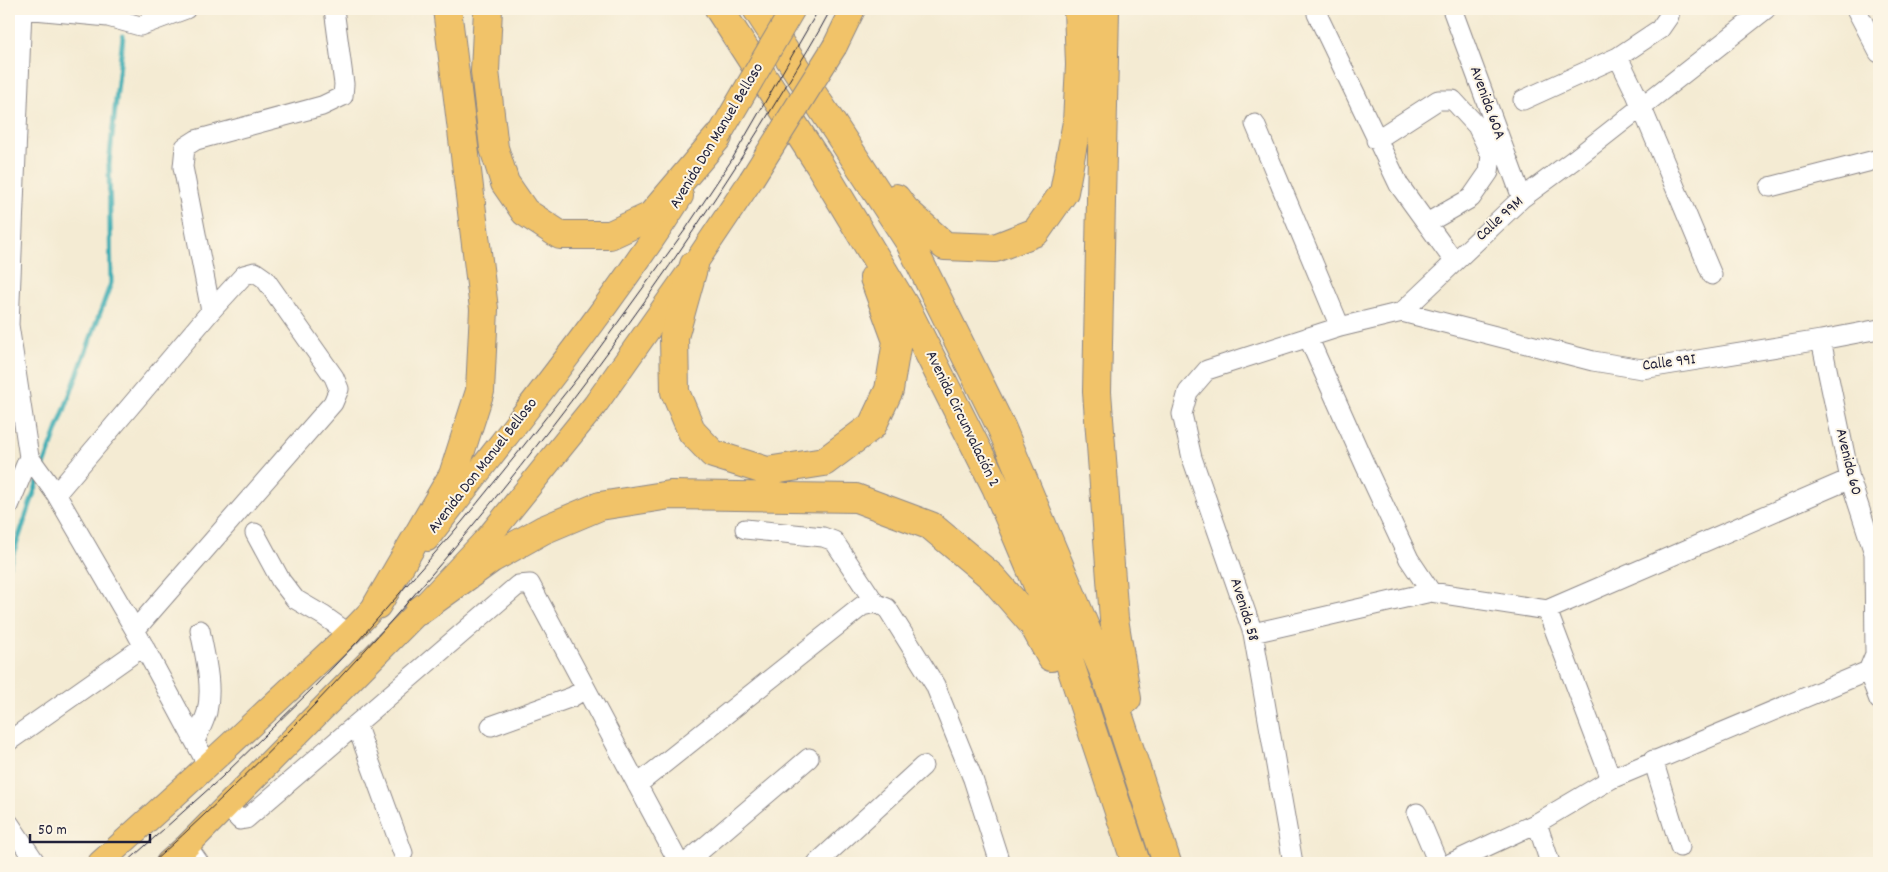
<svg xmlns="http://www.w3.org/2000/svg" width="1888" height="872" font-family="Dekko,sans-serif">
<style>
.lines{fill:none;stroke-linecap:round;stroke-linejoin:round}
.stream{stroke:#3cadb4;stroke-width:5}
.minor-casing{stroke:#8b8687;stroke-width:21}
.major-casing{stroke:#8b8687;stroke-width:26}
.highway-casing{stroke:#8b8687;stroke-width:30}
.minor{stroke:#fff;stroke-width:19}
.major{stroke:#f1c369;stroke-width:24}
.highway{stroke:#f1c369;stroke-width:28}
.tram{stroke:#22223b;stroke-width:1}
.major-bridge-casing{stroke:#8b8687;stroke-width:26;stroke-linecap:butt}
.major-bridge{stroke:#f1c369;stroke-width:24}
.labels{text-anchor:middle;dominant-baseline:central;stroke-width:4;stroke-linejoin:round;paint-order:stroke}
.street-label{font-size:16px;fill:#22223b;stroke:#fcf5e5}
</style>
<rect width="100%" height="100%" fill="#fcf5e5"/>
<filter id="ink" filterUnits="userSpaceOnUse"><feTurbulence type="fractalNoise" baseFrequency=".02" numOctaves="2"/><feDisplacementMap in="SourceGraphic" scale="10" xChannelSelector="R" yChannelSelector="G"/><feConvolveMatrix kernelMatrix="1 2 1 2 8 2 1 2 1" color-interpolation-filters="sRGB"/></filter>
<filter id="wash" filterUnits="userSpaceOnUse"><feTurbulence type="fractalNoise" baseFrequency=".0096" numOctaves="4" result="noise"/><feDisplacementMap in="SourceGraphic" scale="20" xChannelSelector="R" yChannelSelector="G"/><feGaussianBlur stdDeviation="1.12" result="paint"/><feColorMatrix in="noise" values="0 0 0 0 0 0 0 0 0 0 0 0 0 0 0 0 0 1.4 0 .05"/><feComposite in="paint" operator="in"/></filter>
<g filter="url(#wash)">
<rect width="100%" height="100%" fill="#f4ebd3"/>
<g class="lines">
<path class="stream" d="M43,468L111,283L109,164L123,36
M9,566L39,478"/>
</g>
</g>
<g filter="url(#ink)">
<g class="lines">
<g class="minor-casing">
<path id="minor" d="M22,9L9,325L29,457L56,494L135,630L208,766
M24,9L108,17L140,26L186,9
M1452,9L1522,198
M1856,9L1879,53
M1317,14L1399,185L1454,261
M1618,57L1636,94L1712,275
M1523,100L1618,57L1660,29L1669,16L1670,9
M1255,124L1340,327
M1376,140L1438,100H1453L1477,126L1491,155L1489,172L1471,198L1427,223
M1770,187L1879,159
M211,311L183,167L185,147L196,140L322,106L343,96L344,84L334,9
M1402,312L1593,361L1642,369L1821,340L1879,329
M1308,337L1365,465L1409,559L1431,592
M1821,340L1850,479L1874,553L1875,654L1868,671L1879,700
M56,494L211,311L244,275L255,272L265,279L334,377L339,389L333,403L135,630
M9,506L29,457
M745,529L823,537L834,541L875,603
M255,533L281,581L295,599L324,616L348,633
M1547,610L1611,779
M1253,633L1431,592L1547,610L1850,479
M356,724L403,853
M491,726L572,697L585,689
M9,741L144,646
M195,741C199,732 204,722 207,712C213,685 205,657 200,630
M1653,760L1680,847
M637,785L862,606L875,603L887,608L935,685L973,779L1000,863
M227,806L240,820L246,819L518,585L530,584L679,863
M1417,813L1438,863
M9,823L36,863
M1537,823L1550,863
M187,846L199,863
M686,863L809,758
M817,863L923,766
M1293,863L1253,633L1192,458L1182,414L1188,392L1207,370L1340,327L1402,312L1522,198L1575,159L1766,9
M1451,863L1537,823L1611,779L1868,671"/>
</g>
<g class="major-casing">
<path id="major" d="M835,46L853,9
M427,539C514,425 604,316 681,196
M100,863C165,805 229,746 293,686C325,655 362,625 389,589
M168,863L187,846L419,611L490,535L595,405L694,265L751,180"/>
</g>
<g class="highway-casing">
<path id="highway" d="M488,9L485,71L494,148L505,183L525,212L560,235H610L651,216L718,137
M719,9L819,164L907,310L996,487L1066,652L1136,863
M757,9L909,241L1002,429L1106,677L1167,863
M1105,9L1097,392L1114,619L1127,699
M896,198L905,210L945,246L995,248L1036,232L1064,192L1077,122L1080,65L1078,9
M694,265L674,337L675,392L692,432L713,454L767,471L824,462L872,426L889,390L897,341L874,278
M377,605L453,475L480,391L484,309L447,9
M419,611L491,559L543,530L600,506L670,495L856,498L931,526L992,577L1033,624L1051,657"/>
</g>
<use href="#minor" class="minor"/>
<use href="#major" class="major"/>
<use href="#highway" class="highway"/>
<path class="tram" d="M126,863L222,777L313,688L358,641L462,522L521,449L582,372L685,230L731,161L819,9
M152,863C317,715 464,545 596,368C664,277 725,186 784,89C800,63 817,36 831,9"/>
<g class="major-bridge-casing">
<path id="major-bridge" d="M718,137L793,9
M751,180L835,46"/>
</g>
<use href="#major-bridge" class="major-bridge"/>
</g>
</g>
<g class="labels">
<g class="street-label">
<text transform="translate(1487 103) rotate(70)">Avenida 60A</text>
<text transform="translate(717 136) rotate(-59)">Avenida Don Manuel Belloso</text>
<text transform="translate(1500 219) rotate(-42)">Calle 99M</text>
<text transform="translate(1669 363) rotate(-7)">Calle 99I</text>
<text transform="translate(962 419) rotate(64)">Avenida Circunvalación 2</text>
<text transform="translate(1848 462) rotate(76)">Avenida 60</text>
<text transform="translate(483 466) rotate(-52)">Avenida Don Manuel Belloso</text>
<text transform="translate(1244 610) rotate(73)">Avenida 58</text>
</g>
</g>
<rect width="1888" height="872" fill="none" stroke="#fcf5e5" stroke-width="30"/>
<path d="M30 834v8h120v-8" fill="none" stroke="#22223b" stroke-width="2.5"/>
<text x="38" y="834" font-size="15" fill="#22223b" stroke="#fcf5e5" stroke-width="4" paint-order="stroke">50 m</text>
</svg>
